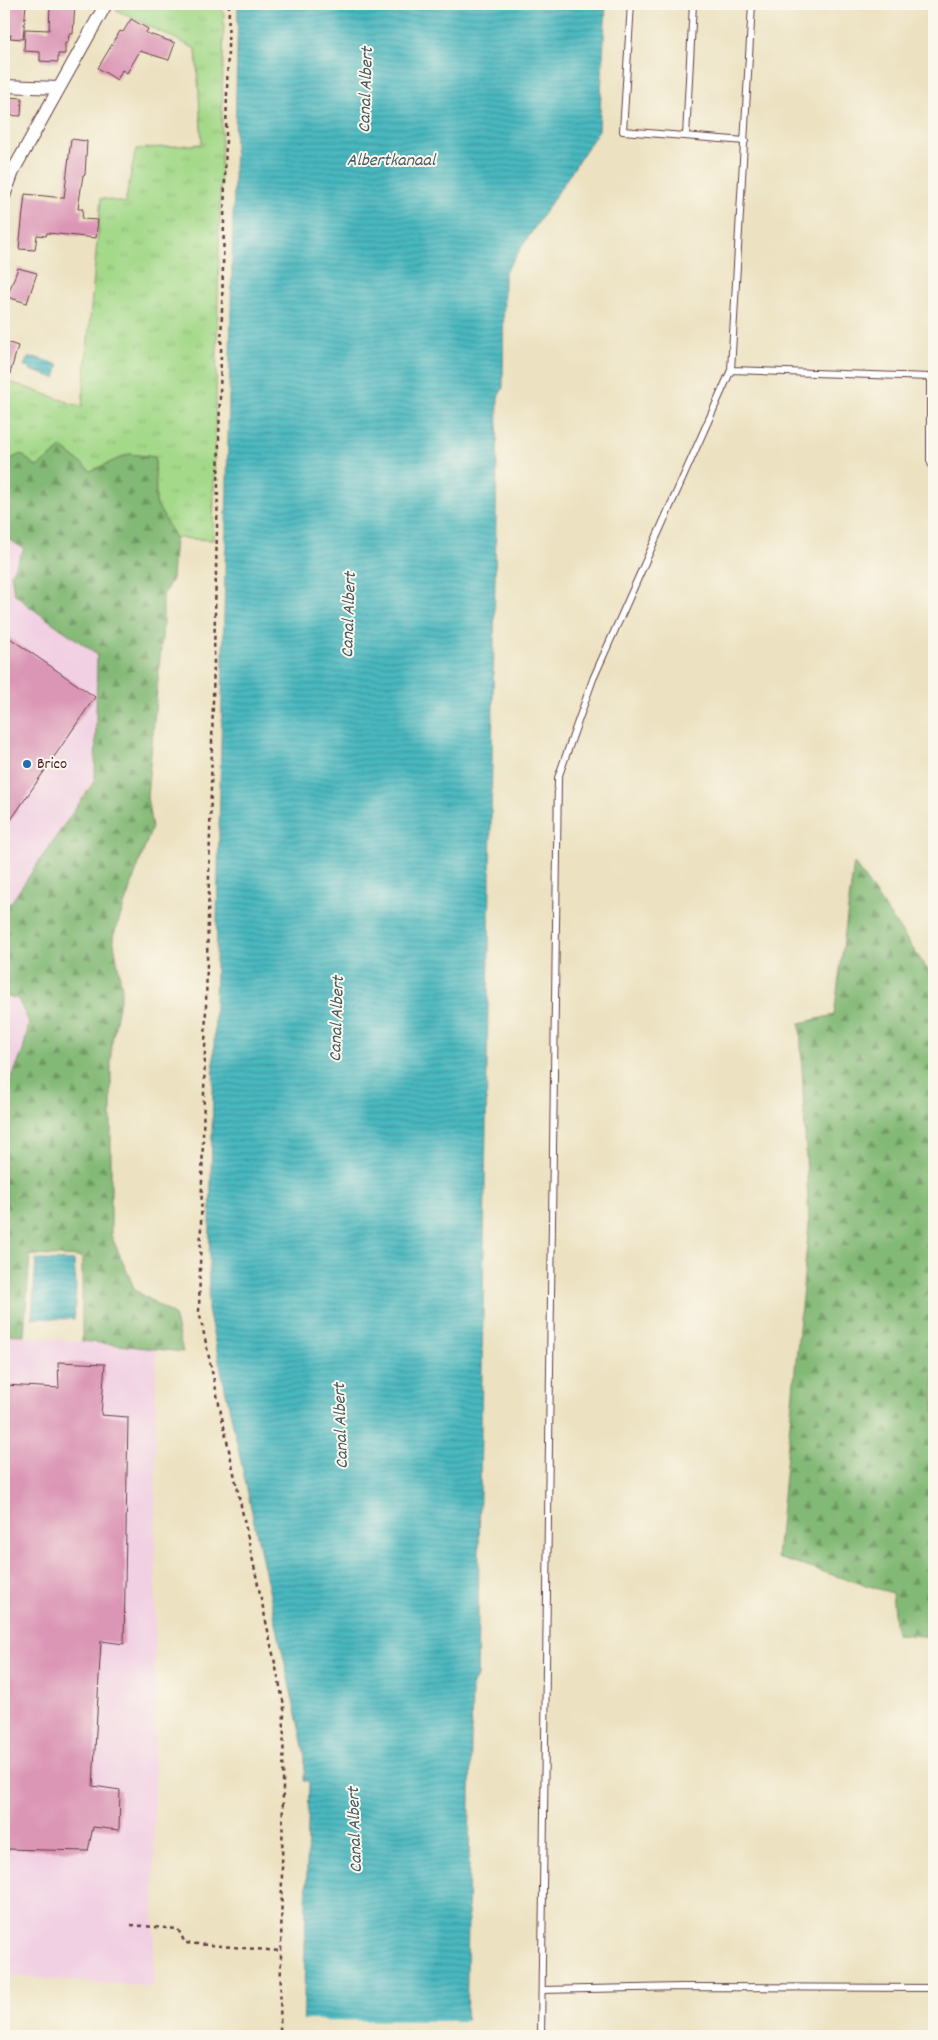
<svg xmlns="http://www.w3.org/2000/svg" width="938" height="2040" font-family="Dekko,sans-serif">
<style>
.built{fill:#f1d0e3}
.grass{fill:url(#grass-tufts);stroke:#777c5a}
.forest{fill:url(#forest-firs);stroke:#666c50}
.water{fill:url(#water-rules);stroke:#496c75}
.pier{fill:#ece2c1}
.building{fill:#db96b5}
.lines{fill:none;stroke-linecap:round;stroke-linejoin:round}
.lane-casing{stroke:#623c42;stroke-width:8}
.street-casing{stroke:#623c42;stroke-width:14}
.path{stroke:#623c42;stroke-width:2.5;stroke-dasharray:4 4;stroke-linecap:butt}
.lane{stroke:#fff;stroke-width:6}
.street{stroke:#fff;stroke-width:12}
.poi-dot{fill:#1f6fb2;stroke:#fbf7ec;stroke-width:2}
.labels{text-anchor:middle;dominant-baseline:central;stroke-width:4;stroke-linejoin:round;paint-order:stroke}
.poi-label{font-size:16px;fill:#4a1f2b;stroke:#fbf7ec;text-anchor:start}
.water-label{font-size:18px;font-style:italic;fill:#495c66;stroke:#fbf7ec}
</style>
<defs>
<pattern id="grass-tufts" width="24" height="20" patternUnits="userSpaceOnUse" patternTransform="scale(1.25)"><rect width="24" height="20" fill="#a4d98a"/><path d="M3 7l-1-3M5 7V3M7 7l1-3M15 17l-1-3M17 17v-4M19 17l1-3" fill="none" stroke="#8fba77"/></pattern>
<pattern id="forest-firs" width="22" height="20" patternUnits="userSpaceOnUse" patternTransform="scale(1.25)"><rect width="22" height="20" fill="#83b976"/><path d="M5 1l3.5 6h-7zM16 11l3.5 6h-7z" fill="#6d9661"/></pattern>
<pattern id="water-rules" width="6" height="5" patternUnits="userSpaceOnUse" patternTransform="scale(1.25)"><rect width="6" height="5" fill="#48b8bf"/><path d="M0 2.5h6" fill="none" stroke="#3e959b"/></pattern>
</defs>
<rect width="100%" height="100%" fill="#fbf7ec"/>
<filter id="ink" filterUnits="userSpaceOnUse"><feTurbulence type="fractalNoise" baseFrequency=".02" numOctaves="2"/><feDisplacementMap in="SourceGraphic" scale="10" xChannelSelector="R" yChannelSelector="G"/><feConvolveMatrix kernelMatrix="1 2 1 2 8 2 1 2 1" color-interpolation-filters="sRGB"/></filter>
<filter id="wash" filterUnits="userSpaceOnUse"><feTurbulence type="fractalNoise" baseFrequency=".0096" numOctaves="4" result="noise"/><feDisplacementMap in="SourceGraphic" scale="20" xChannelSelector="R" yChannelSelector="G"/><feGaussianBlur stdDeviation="1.12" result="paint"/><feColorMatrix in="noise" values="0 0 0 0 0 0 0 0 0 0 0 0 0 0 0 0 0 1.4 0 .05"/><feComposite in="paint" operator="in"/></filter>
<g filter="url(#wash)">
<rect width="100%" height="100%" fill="#ece2c1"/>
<path class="built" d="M4,537L23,549L11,575L13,594L30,608L97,654L94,779L10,905L4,902Z
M4,995L17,999L28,1023L23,1051L6,1091L4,1108Z
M4,1334L156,1349L154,1987L4,1976Z"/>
<path class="grass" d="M119,4H218L224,14L213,540L175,538L156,503L155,457L129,454L91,471L62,448L37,467L21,454L4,462V380L82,407L101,198L125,203L136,149L202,144L196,49L116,10Z"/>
<path class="forest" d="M62,448L91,471L129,454L155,457L156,503L175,538L172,579L163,595V626L147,797L152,827L113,937L122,989L111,1047V1235L135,1290L174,1315L183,1352L82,1341V1257L30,1255L24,1335L4,1334V1110L6,1091L23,1051L29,1023L18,999L4,995V902L10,904L95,780L97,654L30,607L14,593L11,574L24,549L4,536V462L21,454L37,467Z
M854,863L934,979V1637L896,1634L892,1593L777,1558L809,1224L800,1023L834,1015Z"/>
<path class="water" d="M238,4H606L599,130L504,274L503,388L498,397L477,1676L472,1687L466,2036H303L309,1781H304L305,1756L208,1310Z
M28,357L33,359L34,357L59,365L55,378L30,370V368L24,366Z
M36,1260L74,1261L76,1288L74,1319L32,1318Z"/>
<path class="pier" d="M301,2020L468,2021V2036H301Z"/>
<g id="blocks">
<path class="building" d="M4,4H26L23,39L10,38L11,35H4Z
M50,4H75L73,34H69L68,43H65V54H58V62L40,61V52L24,51L25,29L49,30Z
M131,19L148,29L146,33L175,43L169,60L140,51L127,73L122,70L117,80L98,68L120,31L123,32Z
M6,97L22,98L21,116L4,115Z
M71,139L87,141L85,175H83L78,209H83L82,219L98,220L96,238L47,233L46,236L37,235L35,250L19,249L25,194L64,198Z
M18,268L37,273L27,303L7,297Z
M4,341L18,346L7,384H4Z
M4,634L95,697L4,830Z
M58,1362L105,1364L101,1415L128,1417L124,1644L101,1641L93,1786L120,1790L119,1830L93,1827L88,1851L4,1849V1385L59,1388Z"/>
</g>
</g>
<g filter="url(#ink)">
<use href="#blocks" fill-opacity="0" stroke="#623c42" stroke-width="1"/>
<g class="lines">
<g class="lane-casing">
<path id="lane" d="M631,4L623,131L745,141
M686,136L693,4
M731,370L930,377V460L934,472
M542,1990L682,1987L934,1988
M541,2036L558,778L593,679L731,370L752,4"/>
</g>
<g class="street-casing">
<path id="street" d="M4,86L59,88
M4,196L14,169L106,4"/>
</g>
<path class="path" d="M229,4L199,1311L284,1705L280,2036
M131,1925L178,1929L185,1943L280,1951"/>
<use href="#lane" class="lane"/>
<use href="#street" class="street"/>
</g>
</g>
<circle class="poi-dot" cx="27" cy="764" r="5"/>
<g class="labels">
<g class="poi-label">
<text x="37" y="764">Brico</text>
</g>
<g class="water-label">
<text transform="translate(367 90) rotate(-88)">Canal Albert</text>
<text x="391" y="161">Albertkanaal</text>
<text transform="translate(350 615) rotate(-88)">Canal Albert</text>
<text transform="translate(338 1019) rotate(-88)">Canal Albert</text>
<text transform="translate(342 1426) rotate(-92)">Canal Albert</text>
<text transform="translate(356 1830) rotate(-92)">Canal Albert</text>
</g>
</g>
<rect width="938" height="2040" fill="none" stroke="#fbf7ec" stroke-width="20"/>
</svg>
